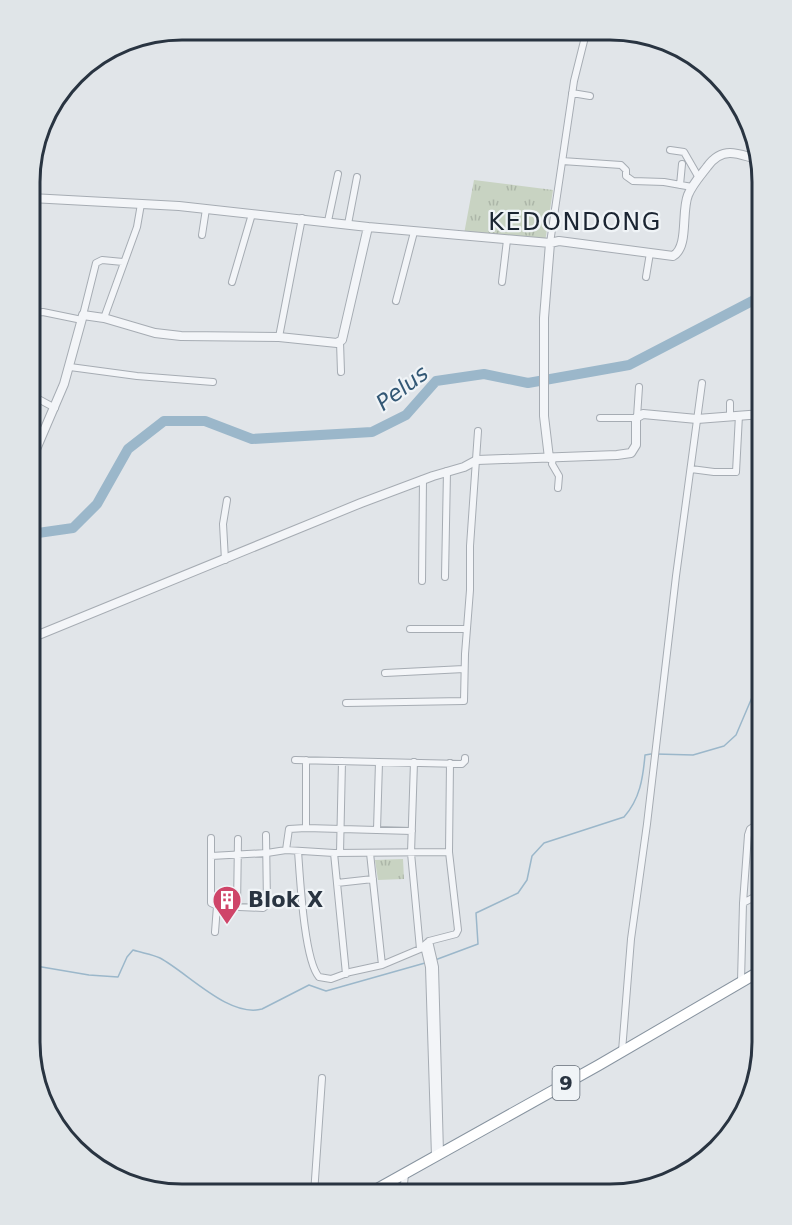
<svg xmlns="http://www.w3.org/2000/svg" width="792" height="1225" font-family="'DejaVu Sans',sans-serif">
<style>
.grass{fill:url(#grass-tufts)}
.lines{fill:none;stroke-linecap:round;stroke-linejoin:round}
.stream{stroke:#9bb7ca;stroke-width:1.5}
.river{stroke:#9bb7ca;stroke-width:10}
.minor-casing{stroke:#a6acb3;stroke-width:8}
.tertiary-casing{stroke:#a6acb3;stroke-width:10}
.trunk-casing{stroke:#8894a0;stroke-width:12}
.minor{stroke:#f3f5f8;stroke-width:6}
.tertiary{stroke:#f3f5f8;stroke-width:8}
.trunk{stroke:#fff;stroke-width:10}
.labels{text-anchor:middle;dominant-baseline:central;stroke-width:4.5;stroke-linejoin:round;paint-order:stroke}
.shield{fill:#f0f4f7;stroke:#656e78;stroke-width:1.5}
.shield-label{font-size:20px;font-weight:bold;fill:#293441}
.poi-label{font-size:21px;font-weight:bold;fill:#293441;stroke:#f0f4f7;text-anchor:start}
.water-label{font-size:22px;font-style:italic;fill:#335875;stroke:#f0f4f7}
.quarter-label{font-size:24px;letter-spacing:1.5px;fill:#1b2532;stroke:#f0f4f7}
.rim{fill:none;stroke:#293441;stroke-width:3}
</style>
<defs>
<pattern id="grass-tufts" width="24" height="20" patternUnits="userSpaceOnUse" patternTransform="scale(1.5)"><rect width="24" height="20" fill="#c8d3c2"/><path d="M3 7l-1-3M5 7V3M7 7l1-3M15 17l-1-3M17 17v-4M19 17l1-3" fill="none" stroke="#acb6a8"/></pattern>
</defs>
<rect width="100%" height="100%" fill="#e1e5e9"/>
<path class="grass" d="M474,180L553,190L545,242L464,234Z
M403,859L404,879L378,880L375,860Z"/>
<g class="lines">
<path class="stream" d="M656,754L693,755L724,746L736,735L762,674
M435,960L478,944L476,913L518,893L527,880L532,856L544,843L624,817C640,799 643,778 645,755L651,754
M30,965L89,975L118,977L127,957L133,950C142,953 152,954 160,958C188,973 229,1018 262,1009L309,985L326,991L425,963"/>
<path class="river" d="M31,534L73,528L97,504L128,449L164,421H205L252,439L372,432L406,415L436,381L484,374L528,383L629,365L762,296"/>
<g class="minor-casing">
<path id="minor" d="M157,35L326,36L364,31
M572,93L590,96
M670,150L684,152L699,178
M562,161L621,165L626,170V176L633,181L664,182L692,187
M680,185L682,164
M759,199L762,185
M328,221L338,174
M348,224L357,177
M202,235L206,209
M550,243L574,81L586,33
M646,277L650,253
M232,282L252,214
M502,282L507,240
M396,301L414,232
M83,315L96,263L102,260L123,262
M104,318L137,227L141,204
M31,333L36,313L43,312L82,320
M279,337L302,218
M340,342L341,372
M70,367L137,376L213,382
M31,395L55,408
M730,416V403
M637,417L639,387
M600,418H636
M553,457L552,464L559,476L558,488
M691,469L714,472H736L739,415
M225,560L223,524L227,500
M445,577L447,471
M422,581L423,479
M410,629H467
M385,673L464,669
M346,703L464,701L465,654L470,590V546L478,431
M295,760L462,764L465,761V758
M306,760V828L289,829L286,850L334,853L449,852
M414,762L411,853L420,949
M306,828L412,831
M377,830L379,762
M211,838V903L217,906L263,908L267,905L266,835
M298,851C300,877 304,960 319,977L331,979L350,972L382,965L420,949L429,941L456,934L458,930L449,852L450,763
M334,853L346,974
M340,853L342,761
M370,853L382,965
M211,856L267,853L286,850
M337,883L373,879
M743,903L748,835L750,829L762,821
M237,907L238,839
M215,932L217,906
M429,941L435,967L440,1153
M424,946L429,967L435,1156
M741,981L743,903L762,893
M622,1051L631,939L647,824L676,576L702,383
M314,1194L322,1078
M403,1194L405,1174"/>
</g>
<g class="tertiary-casing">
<path id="tertiary" d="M31,198L179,206L368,227
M549,458L544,416V318L550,243L559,241L673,256C689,247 681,212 688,195C692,185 700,176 707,167C712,160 719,153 730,153C739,153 748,157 757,159
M31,461L64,384L83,315L104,318L155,333L181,336L279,337L337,343L342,340L368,227L550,243
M31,638L361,503L433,476L464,467L477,460L617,455L631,453L636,445V418L643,414L697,419L762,414"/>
</g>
<g class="trunk-casing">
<path id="trunk" d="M368,1194L599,1065L762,970"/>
</g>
<use href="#minor" class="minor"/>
<use href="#tertiary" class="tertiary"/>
<use href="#trunk" class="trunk"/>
</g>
<defs>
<g id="building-pin" transform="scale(1.5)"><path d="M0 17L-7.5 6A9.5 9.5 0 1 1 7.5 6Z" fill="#cf4569" stroke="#f0f4f7"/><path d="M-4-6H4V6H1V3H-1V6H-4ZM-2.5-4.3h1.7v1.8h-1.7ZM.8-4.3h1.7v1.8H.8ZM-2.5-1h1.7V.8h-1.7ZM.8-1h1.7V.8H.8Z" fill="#fff"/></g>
</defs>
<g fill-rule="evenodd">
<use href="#building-pin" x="227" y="900"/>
</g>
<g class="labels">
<rect class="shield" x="552.5" y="1066" width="27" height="34" rx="4.5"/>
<g class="shield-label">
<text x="566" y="1083">9</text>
</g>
<g class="poi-label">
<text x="248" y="900">Blok X</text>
</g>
<g class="water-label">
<text transform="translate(402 388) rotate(-37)">Pelus</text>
</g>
<g class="quarter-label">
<text x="575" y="222">KEDONDONG</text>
</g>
</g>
<path d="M0 0H792V1225H0ZM182 40H610A142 142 0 0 1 752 182V1042A142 142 0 0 1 610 1184H182A142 142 0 0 1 40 1042V182A142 142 0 0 1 182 40Z" fill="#e0e5e8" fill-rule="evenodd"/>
<path class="rim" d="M182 40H610A142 142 0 0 1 752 182V1042A142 142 0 0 1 610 1184H182A142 142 0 0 1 40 1042V182A142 142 0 0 1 182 40Z"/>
</svg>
